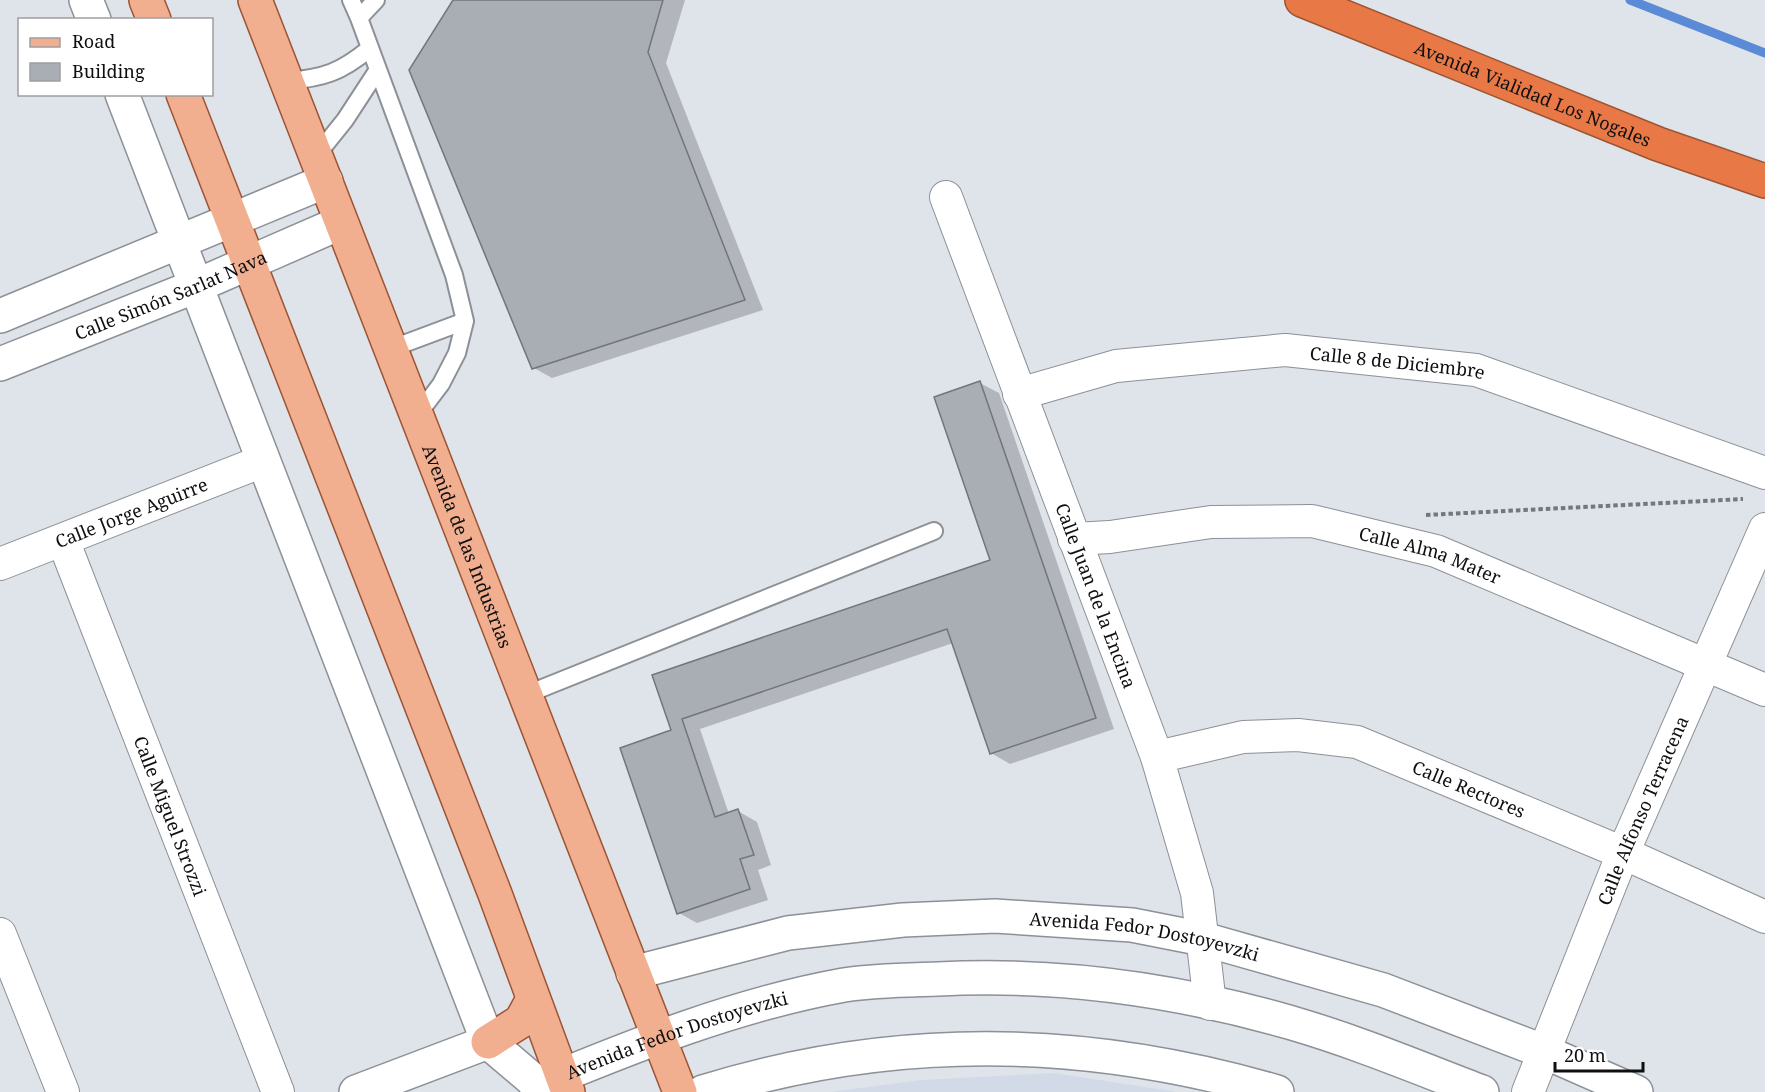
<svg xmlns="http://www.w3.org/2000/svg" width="1765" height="1092" font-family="'Noto Serif',serif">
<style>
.built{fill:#d2dae8}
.shadow{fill:#0003}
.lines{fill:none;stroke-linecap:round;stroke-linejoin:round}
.stream{stroke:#5b8bd7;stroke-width:9}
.building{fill:#a9adb4;stroke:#72767c;stroke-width:1.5}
.lane-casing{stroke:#8c9097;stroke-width:20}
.street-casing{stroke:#8c9097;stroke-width:34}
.secondary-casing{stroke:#8c9097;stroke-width:36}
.primary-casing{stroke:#9c5433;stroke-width:36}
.highway-casing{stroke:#9c5433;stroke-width:36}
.path{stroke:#74777b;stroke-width:4;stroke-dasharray:4.5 3;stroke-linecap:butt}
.lane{stroke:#fff;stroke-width:16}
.street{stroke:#fff;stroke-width:32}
.secondary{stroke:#fff;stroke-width:33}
.primary{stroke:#f1af90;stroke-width:33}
.highway{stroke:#e87946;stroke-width:33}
.labels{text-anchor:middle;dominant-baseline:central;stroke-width:4.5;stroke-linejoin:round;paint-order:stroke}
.street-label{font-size:18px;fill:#0e0f11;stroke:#fff}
</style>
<rect width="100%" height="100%" fill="#dfe3ea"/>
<path class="built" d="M1054,1073L1177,1092H831L921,1080Z"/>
<path class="shadow" d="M455,0H685L666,63L763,310L552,378L534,368Z
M980,383L999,393L1114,729L1010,764L991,753L953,643L700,729L729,814L738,811L757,822L771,865L758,870L768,900L697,923L679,913L673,731L654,676L992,561Z"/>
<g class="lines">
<path class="stream" d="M1630,0L1765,53"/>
</g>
<path class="building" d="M453,0H663L648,52L745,300L532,369L409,70Z
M980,381L1096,718L990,754L947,629L682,719L715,817L738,809L754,855L740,859L750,889L677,914L620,748L671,730L652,675L990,560L934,397Z"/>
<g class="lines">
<g class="lane-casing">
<path id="lane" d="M351,0L359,18
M376,0L359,18L454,275L465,321L457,353L441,384L416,417
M287,81C324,78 341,72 369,49
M316,156L345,120L377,71
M390,349L465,321
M525,695L934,531"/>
</g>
<g class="street-casing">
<g id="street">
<path id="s1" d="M946,197L1157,757L1197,893L1210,1004"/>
<path id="s2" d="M1019,394L1116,366L1285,350L1476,370L1765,473"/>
<path id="s3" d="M1074,539L1110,537L1211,522L1312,521L1436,551L1765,690"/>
<path id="s4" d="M63,540L278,1092"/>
<path id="s5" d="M0,564L263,461"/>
<path id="s6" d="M1157,757L1243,737L1298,735L1357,742L1623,853L1765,917"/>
<path d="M0,934L63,1092"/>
<path id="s7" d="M1528,1092L1623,853L1765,529"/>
</g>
</g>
<g class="secondary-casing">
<g id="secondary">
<path d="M86,0L94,20"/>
<path d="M122,94L488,1042L547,1092"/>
<path d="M0,316L326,181"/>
<path id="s8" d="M0,364L196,286L340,223"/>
<path id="s9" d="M633,973L788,933L903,920L995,916L1132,925L1203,939L1383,990L1545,1052L1636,1092"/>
<path id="s10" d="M536,1086C635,1045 738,1004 844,985C875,980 907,980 938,979C1057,973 1178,990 1292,1023C1357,1042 1419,1068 1482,1092"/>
<path d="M356,1092L488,1042"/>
<path d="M703,1092C893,1033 1086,1036 1277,1092"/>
</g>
</g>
<g class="primary-casing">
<g id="primary">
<path d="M146,0L154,20"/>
<path id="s11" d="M255,0L680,1092"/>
<path d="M183,94L495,894L568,1092"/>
<path d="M488,1042L521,1021L533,999"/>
</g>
</g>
<g class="highway-casing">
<g id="highway">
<path id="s12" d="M1302,0L1658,144L1765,181"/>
</g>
</g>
<path class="path" d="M1426,515L1743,499"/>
<use href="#lane" class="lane"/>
<use href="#street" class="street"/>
<use href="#secondary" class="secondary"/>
<use href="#primary" class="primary"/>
<use href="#highway" class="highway"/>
</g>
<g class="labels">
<g class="street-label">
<text stroke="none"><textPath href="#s12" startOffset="249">Avenida Vialidad Los Nogales</textPath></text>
<text stroke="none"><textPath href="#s8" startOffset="184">Calle Simón Sarlat Nava</textPath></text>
<text stroke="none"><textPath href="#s2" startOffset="384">Calle 8 de Diciembre</textPath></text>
<text stroke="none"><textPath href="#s5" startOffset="141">Calle Jorge Aguirre</textPath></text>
<text stroke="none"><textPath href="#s11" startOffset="586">Avenida de las Industrias</textPath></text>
<text stroke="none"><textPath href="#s3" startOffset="362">Calle Alma Mater</textPath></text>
<text stroke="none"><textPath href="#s1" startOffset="426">Calle Juan de la Encina</textPath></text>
<text stroke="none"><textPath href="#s6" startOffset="324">Calle Rectores</textPath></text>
<text stroke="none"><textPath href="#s7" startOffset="304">Calle Alfonso Terracena</textPath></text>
<text stroke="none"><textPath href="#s4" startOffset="296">Calle Miguel Strozzi</textPath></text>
<text stroke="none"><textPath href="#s9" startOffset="519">Avenida Fedor Dostoyevzki</textPath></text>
<text stroke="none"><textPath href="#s10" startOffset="150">Avenida Fedor Dostoyevzki</textPath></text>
</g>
</g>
<rect x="18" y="18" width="195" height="78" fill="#ffffff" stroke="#9f9fa0" stroke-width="1.5"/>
<rect x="30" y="38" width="30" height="9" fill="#f1af90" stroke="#9f9fa0" stroke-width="1.5"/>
<text x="72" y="48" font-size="18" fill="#0e0f11">Road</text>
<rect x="30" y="63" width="30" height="18" fill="#a9adb4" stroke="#9f9fa0" stroke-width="1.5"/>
<text x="72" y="78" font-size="18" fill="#0e0f11">Building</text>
<path d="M1555 1062v9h88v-9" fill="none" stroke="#0e0f11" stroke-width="3"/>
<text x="1564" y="1062" font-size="18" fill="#0e0f11" stroke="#ffffff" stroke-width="4.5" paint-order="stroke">20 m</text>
</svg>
